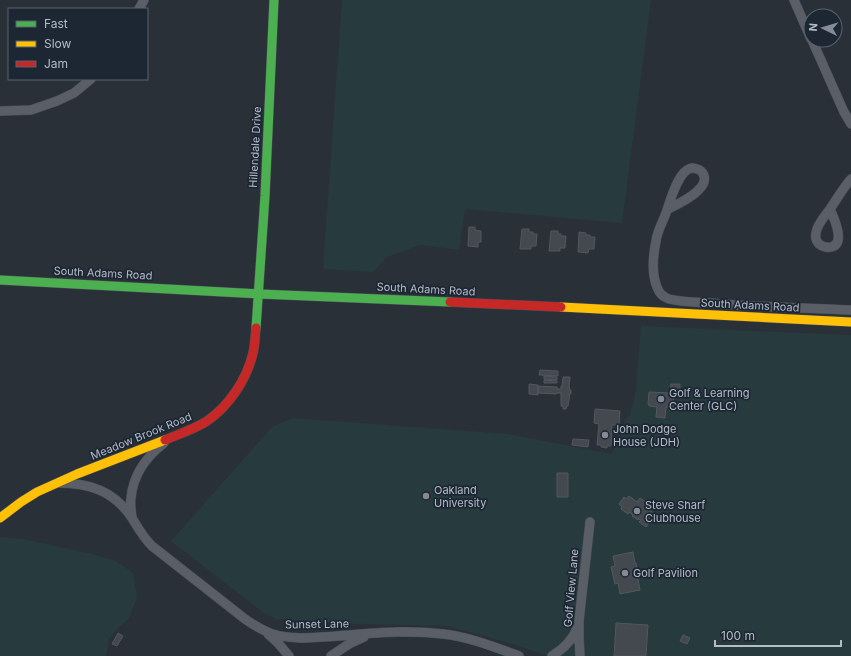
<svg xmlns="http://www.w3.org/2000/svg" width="851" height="656" font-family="Inter,sans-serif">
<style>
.green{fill:#273a3e}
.building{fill:#444950;stroke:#52575f}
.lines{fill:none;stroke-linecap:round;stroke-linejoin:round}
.street-casing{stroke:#484c53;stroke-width:10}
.fast-casing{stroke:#484c53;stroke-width:10}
.slow-casing{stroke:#484c53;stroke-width:10}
.jam-casing{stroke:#484c53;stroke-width:10}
.street{stroke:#5a5e66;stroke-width:9}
.fast{stroke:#4caf50;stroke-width:9}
.slow{stroke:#ffc107;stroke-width:9}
.jam{stroke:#c62828;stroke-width:9}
.poi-dot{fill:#848b96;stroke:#1d2633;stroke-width:1.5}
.labels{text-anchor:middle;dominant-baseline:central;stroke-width:3.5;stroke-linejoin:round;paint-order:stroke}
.street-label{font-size:11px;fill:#b4bcc9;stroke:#1d2633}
.poi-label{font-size:11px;fill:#b4bcc9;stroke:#1d2633;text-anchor:start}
</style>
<rect width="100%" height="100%" fill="#2a3038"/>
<path class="green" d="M342,0H651L622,223L465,209L459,250L420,245L387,257L373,272L323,269Z
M641,326L851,335V656H547L519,646L448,626L326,623L276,619L265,614L171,541L272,427L293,418L508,434L612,454L626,418L630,415L636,391Z
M0,537L23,539L92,554L116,561L133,573L137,598L129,618L117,629L109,639L106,656H0Z"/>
<path class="building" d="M469,227H475V230L481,231V242H478V247L468,246Z
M522,229H529V232H533V234H537L536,246H531V249H520Z
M551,231H558V234H561V236H566L565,248H560V251H549Z
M579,232L586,233V235H590V237H595L594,249H589L588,253L578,252Z
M540,370L558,371V376L539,375Z
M544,376L557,377V380L544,379Z
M563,377H570L569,386L570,390H571V394L570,393L568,406H567L566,409H563V406H561V393H557L556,394L538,393V386L557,387V389H561V386H562Z
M544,380L557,381V383H544Z
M529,384L538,385V395L529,394Z
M671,384H680V394H674L673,408L666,407L665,418L656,417L657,407L649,406V404H648L649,392L670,393Z
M595,409L620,411L619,425H612L611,446H607V448L601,447V445H597L599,424L594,423Z
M573,439L589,440L588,447L572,445Z
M557,473H568V497H557Z
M629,496L637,502L640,498L651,505L648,509L655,514L646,527L639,522L641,520L639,519L638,520L632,516L633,515L629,512L628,514L621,509L622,507L619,504L624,497L627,499Z
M633,552L635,563H636L639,579H638L640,590L620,594L618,583L615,584L611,567L615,566L613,556Z
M616,623L648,625L646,656H614Z
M118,633L123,636L117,646L112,644Z
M683,635L690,638L687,644L680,641Z"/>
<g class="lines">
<g class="street-casing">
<path id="street" d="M794,0L811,39
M139,9L144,0
M812,40L844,112L851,124
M0,111L31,110L57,101L74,93L91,79
M668,209C678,204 716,187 701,171C699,169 696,169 693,168C679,168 671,199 667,210C664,220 657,231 656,241C653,256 651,273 657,287C659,293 663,297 669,299C685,303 704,302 720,304C764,307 807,308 851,310
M830,209C834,218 846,244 831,247C827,248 823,247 819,244C816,241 815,237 816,233C817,224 825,216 830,209C837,199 843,188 851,179
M59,483C90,483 114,491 132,518C138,528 143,537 152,546L245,619C265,633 276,637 300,638C348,637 396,628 443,634C470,637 494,647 519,656
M132,517C131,510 130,504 131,498C133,475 147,456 164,443
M268,634L278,643L289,656
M331,656L349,644L364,637
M552,656C563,649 573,640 577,628
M580,656L579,637V621L590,522"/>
</g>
<g class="fast-casing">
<path id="fast" d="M0,280L260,294L450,302
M256,328L265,196L274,0"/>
</g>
<g class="slow-casing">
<path id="slow" d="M561,307L851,322
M0,518L21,502L37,492L77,474L165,440"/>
</g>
<g class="jam-casing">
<path id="jam" d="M450,302L561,307
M165,440C179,434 195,429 207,421C229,406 247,379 253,353C255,345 255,337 256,328"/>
</g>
<use href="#street" class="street"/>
<use href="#fast" class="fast"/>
<use href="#slow" class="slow"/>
<use href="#jam" class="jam"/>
</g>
<g class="poi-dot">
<circle cx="661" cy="399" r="4"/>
<circle cx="605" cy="435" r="4"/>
<circle cx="426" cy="496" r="4"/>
<circle cx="637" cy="511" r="4"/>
<circle cx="625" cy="573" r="4"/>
</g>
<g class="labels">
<g class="street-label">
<text transform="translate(255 147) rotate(-87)">Hillendale Drive</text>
<text transform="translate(103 273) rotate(3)">South Adams Road</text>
<text transform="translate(426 289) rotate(3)">South Adams Road</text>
<text transform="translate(750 305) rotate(3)">South Adams Road</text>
<text transform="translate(141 436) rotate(-22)">Meadow Brook Road</text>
<text transform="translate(571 588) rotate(-85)">Golf View Lane</text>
<text transform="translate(317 624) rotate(-1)">Sunset Lane</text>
</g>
<g class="poi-label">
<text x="669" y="393">Golf &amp; Learning<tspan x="669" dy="13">Center (GLC)</tspan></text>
<text x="613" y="429">John Dodge<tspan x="613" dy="13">House (JDH)</tspan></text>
<text x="434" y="490">Oakland<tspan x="434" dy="13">University</tspan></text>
<text x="645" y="505">Steve Sharf<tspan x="645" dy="13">Clubhouse</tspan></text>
<text x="633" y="573">Golf Pavilion</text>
</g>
</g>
<rect x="8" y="8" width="140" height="72" fill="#1d2633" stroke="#59626f"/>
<rect x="16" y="21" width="20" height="6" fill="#4caf50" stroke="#59626f"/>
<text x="44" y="28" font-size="12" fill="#b4bcc9">Fast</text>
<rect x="16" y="41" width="20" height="6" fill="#ffc107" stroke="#59626f"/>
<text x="44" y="48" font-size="12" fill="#b4bcc9">Slow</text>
<rect x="16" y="61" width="20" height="6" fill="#c62828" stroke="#59626f"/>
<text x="44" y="68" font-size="12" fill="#b4bcc9">Jam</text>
<g transform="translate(823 28) rotate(275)"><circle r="19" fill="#1d2633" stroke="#59626f"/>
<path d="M0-3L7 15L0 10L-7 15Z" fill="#848b96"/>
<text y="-6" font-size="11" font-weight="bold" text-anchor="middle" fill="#b4bcc9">N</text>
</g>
<path d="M715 640v6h126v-6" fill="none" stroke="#b4bcc9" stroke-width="2"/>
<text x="721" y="640" font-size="12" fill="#b4bcc9" stroke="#1d2633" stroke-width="3" paint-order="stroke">100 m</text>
</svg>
